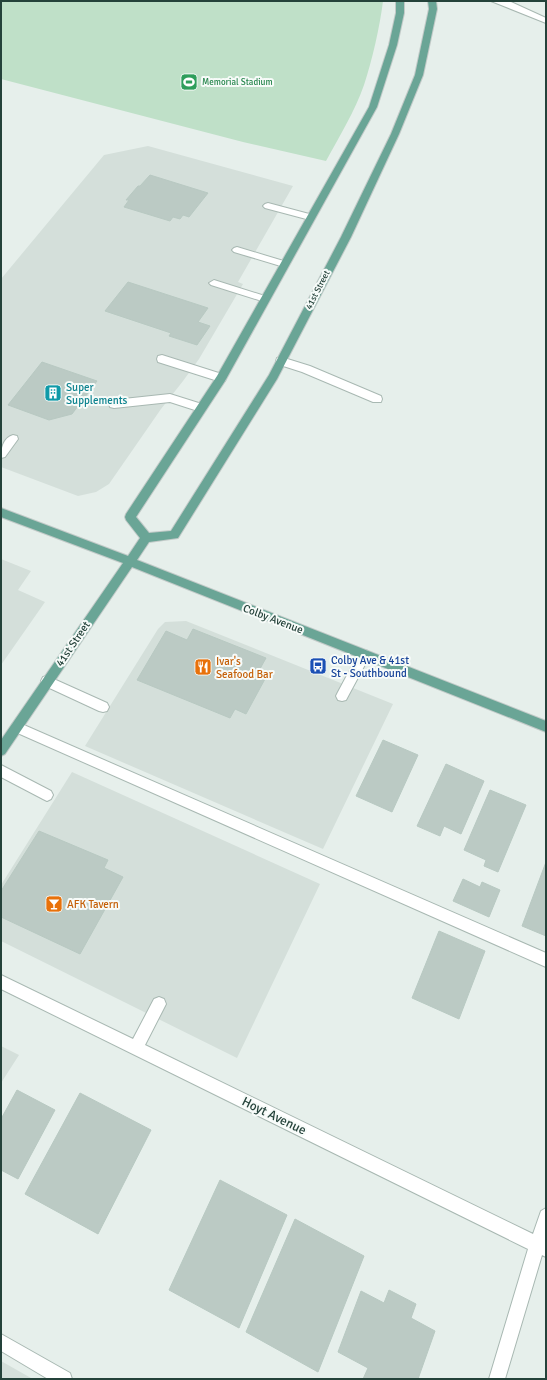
<svg xmlns="http://www.w3.org/2000/svg" width="547" height="1380" font-family="Signika,sans-serif">
<style>
.built{fill:#d4dfda}
.green{fill:#bfe0c8}
.building{fill:#bbcac4;stroke:#b8c9c2}
.lines{fill:none;stroke-linecap:round;stroke-linejoin:round}
.minor-casing{stroke:#a8b8b2;stroke-width:2}
.major-casing{stroke:#c2cac8;stroke-width:2}
.minor{fill:#fff;fill-rule:evenodd}
.major{fill:#6aa596;fill-rule:evenodd}
.labels{text-anchor:middle;dominant-baseline:central;stroke-width:4;stroke-linejoin:round;paint-order:stroke}
.far-leisure-label{font-size:9px;fill:#27864d;stroke:#f7fbf9;text-anchor:start}
.far-street-label{font-size:9px;fill:#24423a;stroke:#f7fbf9}
.culture-label{font-size:11px;fill:#0d838f;stroke:#f7fbf9;text-anchor:start}
.street-label{font-size:11px;fill:#24423a;stroke:#f7fbf9}
.transit-label{font-size:11px;fill:#164399;stroke:#f7fbf9;text-anchor:start}
.food-label{font-size:11px;fill:#c56008;stroke:#f7fbf9;text-anchor:start}
.near-street-label{font-size:13px;fill:#24423a;stroke:#f7fbf9}
</style>
<rect width="100%" height="100%" fill="#e6efeb"/>
<path class="built" d="M148,146L293,186L238,282L243,284L199,359L183,381L161,409L109,484L96,492L78,496L1,467V279L104,155Z
M1,559L31,571L18,590L45,602L1,665Z
M186,621L393,704L323,849L85,746L158,629L165,622Z
M72,772L320,884L237,1058L1,941V885Z
M1,1046L19,1055L1,1083Z
M1,1361L31,1378L32,1379H1Z"/>
<path class="green" d="M1,1H383C380,26 372,61 364,85C355,111 339,137 326,161L243,142L1,79Z"/>
<path class="building" d="M150,175L208,193L189,217L183,215L180,219L173,217L170,221L124,207L129,200H126L138,186H140Z
M128,282L208,308L198,322L210,326L197,345L169,336L171,333L105,311Z
M42,362L97,381L72,414L49,420L8,405Z
M193,629L266,658L256,676L265,679L246,714L235,709L230,718L137,680L166,631L187,640Z
M383,740L418,755L392,812L356,796Z
M446,764L484,781L461,834L444,826L440,836L417,826Z
M490,790L526,805L498,872L484,866L486,860L464,850Z
M39,831L108,860L104,868L123,877L80,954L1,917V891Z
M546,862V936L522,926Z
M463,879L480,887L482,882L500,890L489,917L453,901Z
M439,931L485,951L459,1019L412,998Z
M17,1090L55,1110L18,1179L1,1170V1119Z
M80,1093L151,1130L98,1234L25,1194Z
M220,1180L287,1215L239,1328L169,1290Z
M295,1219L364,1256L318,1372L246,1332Z
M389,1290L416,1304L411,1318L435,1331L418,1379H363L368,1368L338,1352L361,1291L384,1303Z"/>
<g class="lines">
<g class="minor-casing">
<path id="minor" d="M491,1L511,2L546,18V23Z
M268,203L313,215L315,217L310,220L265,208L263,206L265,204Z
M237,247L287,262L289,264L284,267L234,252L232,250L234,248Z
M214,280L268,297L270,299L265,302L211,285L209,283Z
M162,355L225,375L226,378L225,381L221,382L158,362L157,359L158,356Z
M281,357L310,366L381,396L382,399L381,402H373L302,372L277,364L276,361L277,358Z
M170,394L205,405L206,408L205,411L201,412L170,402L114,408L110,407L109,404L110,401L114,400Z
M13,435L17,436L18,439L5,457L1,458C1,449 3,438 13,435Z
M364,650L368,651L370,655L368,659L346,700L342,701L338,700L336,696L338,692L360,651Z
M47,676L107,703L109,707L107,711L103,712L99,711L43,685L41,681L43,677Z
M17,722L546,953V967L13,731L11,727L13,723Z
M1,765L51,791L53,795L51,799L47,801L43,799L1,777Z
M1,975L133,1039L154,999L159,997L164,999L166,1004L145,1045L533,1234L541,1211L546,1208V1257L542,1255L505,1379H489L528,1249L1,989Z
M1,1334L70,1373L72,1379H48L1,1351Z"/>
</g>
<g class="major-casing">
<path id="major" d="M396,1H404V13L397,45L377,107L225,381L136,517L149,533L171,531L269,375L341,237L391,134L415,75L429,9L428,1H436L437,9L423,75L399,134L351,237L277,379L178,538L149,542L137,560L546,721V732L132,567L5,754L1,756V740L123,563L1,517V508L128,556L140,538L126,520L125,517L126,514L217,376L369,107L389,45L396,13Z"/>
</g>
<use href="#minor" class="minor"/>
<use href="#major" class="major"/>
</g>
<defs>
<g id="stadium-square" transform="scale(0.9)"><rect x="-9" y="-9" width="18" height="18" rx="4" fill="#2e9e5b" stroke="#f7fbf9"/><path d="M0-5a6.5 5 0 1 0 0 10a6.5 5 0 1 0 0-10ZM-3.5-1.8h7v3.6h-7Z" fill="#fff"/></g>
<g id="building-square" transform="scale(0.9)"><rect x="-9" y="-9" width="18" height="18" rx="4" fill="#0f9aa8" stroke="#f7fbf9"/><path d="M-4-6H4V6H1V3H-1V6H-4ZM-2.5-4.3h1.7v1.8h-1.7ZM.8-4.3h1.7v1.8H.8ZM-2.5-1h1.7V.8h-1.7ZM.8-1h1.7V.8H.8Z" fill="#fff"/></g>
<g id="bus-square" transform="scale(0.9)"><rect x="-9" y="-9" width="18" height="18" rx="4" fill="#1a4fb4" stroke="#f7fbf9"/><path d="M-5-6H5V4H4V6H2V4H-2V6H-4V4H-5ZM-3.5-4V0h7V-4ZM-3.5 1.2v1.5H-2V1.2ZM2 1.2v1.5H3.5V1.2Z" fill="#fff"/></g>
<g id="restaurant-square" transform="scale(0.9)"><rect x="-9" y="-9" width="18" height="18" rx="4" fill="#e8710a" stroke="#f7fbf9"/><path d="M-5-6h1v4h1v-4h1v4h1v-4h1v5L-1.5 .5V6h-2V.5L-5-1ZM5-6V6H3V1.5H1.5Q1.5-4 5-6Z" fill="#fff"/></g>
<g id="bar-square" transform="scale(0.9)"><rect x="-9" y="-9" width="18" height="18" rx="4" fill="#e8710a" stroke="#f7fbf9"/><path d="M-6-5H6L.8 .8V4.5H3.5V6h-7V4.5H-.8V.8Z" fill="#fff"/></g>
</defs>
<g fill-rule="evenodd">
<use href="#stadium-square" x="189" y="82"/>
<use href="#building-square" x="53" y="393"/>
<use href="#bus-square" x="318" y="666"/>
<use href="#restaurant-square" x="203" y="667"/>
<use href="#bar-square" x="54" y="904"/>
</g>
<g class="labels">
<g class="far-leisure-label">
<text x="202" y="82">Memorial Stadium</text>
</g>
<g class="far-street-label">
<text transform="translate(318 290) rotate(-63)">41st Street</text>
</g>
<g class="culture-label">
<text x="66" y="387">Super<tspan x="66" dy="13">Supplements</tspan></text>
</g>
<g class="street-label">
<text transform="translate(273 619) rotate(21)">Colby Avenue</text>
<text transform="translate(73 644) rotate(-56)">41st Street</text>
</g>
<g class="transit-label">
<text x="331" y="660">Colby Ave &amp; 41st<tspan x="331" dy="13">St - Southbound</tspan></text>
</g>
<g class="food-label">
<text x="216" y="661">Ivar's<tspan x="216" dy="13">Seafood Bar</tspan></text>
<text x="67" y="904">AFK Tavern</text>
</g>
<g class="near-street-label">
<text transform="translate(274 1116) rotate(26)">Hoyt Avenue</text>
</g>
</g>
<rect width="547" height="1380" fill="none" stroke="#24423a" stroke-width="4"/>
</svg>
